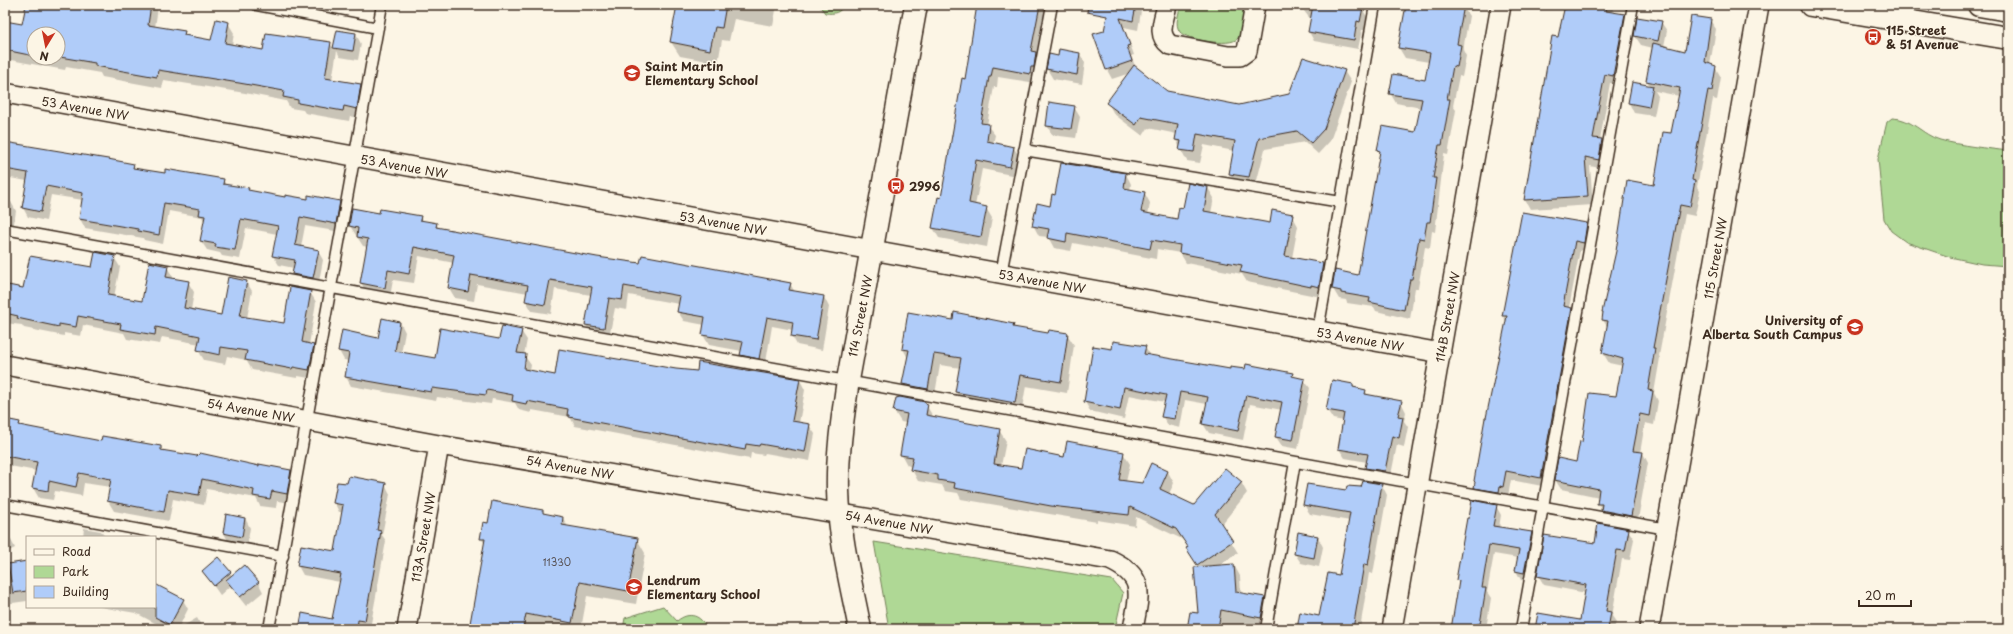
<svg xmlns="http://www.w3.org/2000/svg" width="2013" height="634" font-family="'Playpen Sans',sans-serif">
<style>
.green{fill:#afd895;stroke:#75815a}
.shadow{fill:#0003;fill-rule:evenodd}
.building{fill:#b0ccf9;stroke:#3b2a1e}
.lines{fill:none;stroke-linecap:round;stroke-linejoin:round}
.lane-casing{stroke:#3b2a1e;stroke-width:13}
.street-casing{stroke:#3b2a1e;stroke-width:22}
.secondary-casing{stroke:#3b2a1e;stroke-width:25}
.lane{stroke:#fcf5e5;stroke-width:10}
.street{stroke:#fcf5e5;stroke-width:19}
.secondary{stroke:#fcf5e5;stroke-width:22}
.labels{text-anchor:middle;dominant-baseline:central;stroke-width:3;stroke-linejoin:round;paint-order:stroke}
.number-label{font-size:10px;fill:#585255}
.poi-label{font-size:12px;font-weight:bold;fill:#3b2a1e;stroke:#fcf5e5;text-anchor:start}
.street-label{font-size:12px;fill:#3b2a1e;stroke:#fcf5e5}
</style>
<rect width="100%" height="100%" fill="#fcf5e5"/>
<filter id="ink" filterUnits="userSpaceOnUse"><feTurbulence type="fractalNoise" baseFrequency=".025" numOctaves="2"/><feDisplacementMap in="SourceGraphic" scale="8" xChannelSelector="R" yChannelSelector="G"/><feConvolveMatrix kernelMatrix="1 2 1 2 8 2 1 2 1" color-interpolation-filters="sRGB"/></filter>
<g filter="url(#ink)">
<path class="green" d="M819,5H845C839,13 835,14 825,13Z
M1181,5H1243C1242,15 1244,30 1238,38C1231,48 1185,39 1180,32C1174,24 1179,13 1181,5Z
M1892,118C1912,118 1922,135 1940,140C1962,146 1986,148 2008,151V266L1982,264L1950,257L1906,242L1891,231L1884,219L1878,159L1887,122Z
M874,542L1112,580L1123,593L1115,629H889Z
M663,606L677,621C689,611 701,615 707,629H623L625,618Z"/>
<path class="shadow" d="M27,5H157L158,8L155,27L184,32L186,36L212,41L228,23L234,33L232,46L264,51L330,43L334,50L338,31L356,34L361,44L358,60L340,57L337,51L332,80L360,85L366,96L362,119L350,116L349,121L305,113L303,110L290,108L286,101L245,93L164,80L162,88L102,77L100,73L66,67L65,70L5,59V22L23,25ZM34,34H58V58H34Z
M653,5H777L773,26L734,19L729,41L722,40L718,63L680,56L671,42L677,9Z
M978,5H1047L1036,83L998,77L997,87H994L987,125L995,135L993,144L1014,148L1020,158L1016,176L982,169L975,206L986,208L992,218L987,247L939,238L933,228L942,199L966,80Z
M1077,5H1142L1138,30L1124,27L1134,55L1131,56L1136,68L1166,92L1239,106L1290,95L1344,71L1351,82L1330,141L1318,154L1305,142L1265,149L1255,188L1237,185L1230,174L1234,151L1204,145L1200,163L1187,161L1176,140L1177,134L1148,128L1143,136L1114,114L1108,103L1130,73L1112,79L1107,70L1105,31L1109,11Z
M1305,5H1344L1362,8L1367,17L1365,30H1362L1358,49L1314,41L1309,32L1311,20L1304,11Z
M1407,5H1466L1465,10L1469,16L1463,50L1466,56L1462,77L1459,76L1453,106L1456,110L1448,155L1444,154L1435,232L1432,231L1430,248L1425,247L1418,288H1415L1410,319L1376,311L1374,307L1347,303L1346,300L1339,299L1333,289L1359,276L1380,153L1379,150L1416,133L1421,108L1396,103L1390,93L1426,81L1429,62L1405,58L1399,48Z
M1566,5H1614L1612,13L1624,15L1629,24L1618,84L1610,83L1600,140L1607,149L1604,169L1590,166L1593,205L1530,209L1525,200Z
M1710,20L1716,29L1710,65L1715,67L1721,77L1717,100L1713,99L1702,159L1697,187L1700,191L1695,216L1685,214L1659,356L1660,358L1654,393L1658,401L1654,425L1645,423L1640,453H1643L1648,463L1637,525L1607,520L1598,503L1599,497L1561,489L1555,480L1577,463L1583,443L1617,398L1623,366L1609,363L1603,353L1608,328L1603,320V312L1654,186L1672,135L1679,96L1655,91L1658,96L1654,116L1634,113L1629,103L1633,83L1650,86L1647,81L1653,48L1641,45L1635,36L1661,22L1667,31L1664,46L1686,52Z
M1080,54L1085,63L1082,84L1053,79L1047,69L1059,57Z
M1074,107L1080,117L1076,138L1052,135L1047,125Z
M5,143L133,165L135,169L165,174L223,180L226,185L248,189L249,191L286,198L339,202L345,211L341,232L305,226L301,247L318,251L323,260L318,287L299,283L293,274L294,268L279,265L273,256L277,234L246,228L240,259L222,256L220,253L207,250L201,241L205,223L202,217L169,211L163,244L144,240L143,238L85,228L80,219L83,200L51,195L46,221L28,217L23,208L27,181L5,177Z
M1126,174L1131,184L1130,190L1144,192L1150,203L1148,215L1177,221L1184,209L1208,188L1214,198L1211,213L1271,225L1292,215L1298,226L1292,258L1323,264L1328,274L1325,296L1317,295L1316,296L1247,282L1242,274L1186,263L1180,253L1157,249L1156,259L1073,243L1071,251L1054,248L1048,237L1039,236L1033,225L1050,207L1056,196ZM1142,200H1144L1141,217H1139Z
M5,201L11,202L16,211L13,229L5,228Z
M380,214L420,217L423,221L436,224L439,228L536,247L641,265L790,284L795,292L824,297L829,307L822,350L797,345L792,336L793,330L772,326L765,368L747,365L742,355V351L709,345L703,335L705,325L684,321L678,312L679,304L629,295L627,310L615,308L609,337L591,334L586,325L591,295L555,289L551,314L532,311L526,301L528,293L477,284L474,301L455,298L449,288L454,263L419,256L414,283L393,280L390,297L367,293L361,283L368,247L363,246L350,226Z
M1587,224L1592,233L1589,252L1580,250L1569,308L1571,309L1577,318L1547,487L1511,480L1508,496L1481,497L1475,487L1506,322L1503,315Z
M114,257L120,267L114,297L143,302L167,267L173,277V279L188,282L194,292L191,310L221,316L246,281L252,291L247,318L285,324L310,292L316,302L309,345H313L319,355L315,379L298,376L297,378L252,370L246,360L227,356L225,364L204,360L198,350L200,344L162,337L160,344L127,339L124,333L83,325L81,336L64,333V336L24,328L22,325L5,323V288L24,289L92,268Z
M954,321L1013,325L1015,328L1049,335L1067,334L1074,345L1067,393L1026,386L1021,414L963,403L956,392L961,368L940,365L934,400L910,396L903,384L908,358L903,349Z
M400,322L405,332L401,354L436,360L500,341L521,331L527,340L524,355L531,365L530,371L556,376L698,373L800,380L805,390L799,423L809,425L815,434L810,461L765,453L764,455L751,453L750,459L575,426L570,417L532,410L531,413L519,410L515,403L492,399L491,404L437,397L436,401L351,386L346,377L349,361L344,360L339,351L379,339ZM524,362H526L524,374Z
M1145,347L1150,356L1230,371L1292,374L1294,378L1304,380L1310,388L1298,449L1282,446L1276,437L1282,410L1250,404L1243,440L1209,433L1203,424L1207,404L1185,400L1180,428L1168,425L1162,416L1165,402L1129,395L1124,419L1090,411L1085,402L1113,351Z
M1353,385L1355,389L1365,391L1368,395L1401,402L1406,412L1404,421L1408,427L1404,447L1397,445L1390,480L1371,477L1366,468L1367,462L1345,458L1339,449L1344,421L1333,419L1327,410Z
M926,405L934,418L999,430L1006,441L1001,466L1022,470L1065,458L1123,453L1130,464L1126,482L1143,484L1168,472L1174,483L1169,494L1194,506L1241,482L1247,493L1221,525L1238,553L1217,567L1234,565L1240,576L1241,594L1264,598L1271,609L1267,629H1188L1199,614V568L1184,540L1136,517L1135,526L1097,520V522L961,499L958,493L945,491L942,485L918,481L912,470V467L907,465L901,454L906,423L901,422L894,411Z
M5,420L19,423L22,427L102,442L161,447L163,451L290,471L296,481L292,503L277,501L276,508L260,506L256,498L207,489L204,505L173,499L169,521L114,511L108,501L110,487L84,483L82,496L55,491L53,500L39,498L33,488L36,471L5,465Z
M1363,482L1382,485L1387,495L1373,574L1369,573L1360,629H1298L1320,617L1340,577L1350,521L1310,514L1304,505L1362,488Z
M385,484L390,494L382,535L386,541L370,629H300L333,620L340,582L303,575L298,566L336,552L343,512H339L334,502Z
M1496,506L1501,515L1499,528L1531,533L1536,542L1529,582L1521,580L1516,571L1518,558L1494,554L1487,592L1491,598L1486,629H1452L1459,584L1457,580Z
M543,511L545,514L563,518L568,527L637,539L645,553L636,604L587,596L581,629H470L485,544L481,538L488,524Z
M227,515L245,518L250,528L247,546L229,543L224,533Z
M5,528L15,548L5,553Z
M84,528L101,531L105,537H83Z
M1628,530L1634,539L1630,560L1622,559L1612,616L1616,622L1614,629H1536L1581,622L1586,593L1544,585L1538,575L1595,544Z
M1318,537L1323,547L1319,567L1301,563L1295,554Z
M27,562V601L5,604V566Z
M203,571L230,573L232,576L258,582L263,592L246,606L230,586L220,595Z
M155,585L183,600L188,609L178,629H166L136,613L100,607H155Z
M197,618L203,629H178Z"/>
<path class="building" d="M26,5H151L148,25L185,31L184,35L211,40L216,19L229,22L225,43L263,50L266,33L331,42L325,78L361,84L357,109L344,106L343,111L298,103V100L283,97L284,91L239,83L158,70L157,77L95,66V63L60,57L59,60L47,58H58V34H34V56L5,50V21L22,24Z
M677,5H726L722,28L715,27L710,50L670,42Z
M977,5H1040L1031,51L1036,52L1034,67H1031L1030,74L993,67L991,77H989L981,123L989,124L987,141L1014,147L1010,167L976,160L969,203L987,207L981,237L932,228L938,197L941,198L962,78L965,79Z
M1088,5H1136L1133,21L1120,18L1130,45L1127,46L1132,61L1106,70L1093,34L1104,31L1107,16L1087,12Z
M1313,5H1350L1363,7L1360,22L1357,21L1354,40L1308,32Z
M1406,5H1464L1457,44L1461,45L1457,67L1453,66L1447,99H1450L1442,145H1439L1433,178H1436L1430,222H1427L1424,239L1419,238L1412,279H1410L1404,310L1369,302L1370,298L1341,293V291L1332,289L1335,270L1358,275L1380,151L1377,150L1382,126L1415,132L1422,99L1389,94L1393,74L1425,80L1430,53L1398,48Z
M1565,5H1607L1606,11L1625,14L1613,76L1605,74L1593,138L1602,139L1599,160L1585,157L1588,196L1524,200L1552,36L1558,37Z
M1691,16L1711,19L1705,62L1716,66L1712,91L1708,90L1697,149L1692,180L1695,181L1690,207L1680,205L1653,348H1655L1648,390L1653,391L1649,416L1640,414L1633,451L1643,452L1631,516L1601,510L1602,504H1597L1599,489L1554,480L1558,458L1576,462L1580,441L1582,442L1589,393L1616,396L1623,359L1602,353L1608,321L1602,320L1603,312H1602L1616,251L1627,180L1654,185L1663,132L1671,133L1680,88L1646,81L1653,43L1685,51Z
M1637,17L1662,21L1658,41L1634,36Z
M337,30L356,33L353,51L333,48Z
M1059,49L1080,53L1077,75L1046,69L1049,54L1058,56Z
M1303,57L1345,70L1324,129L1311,143L1297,131L1259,138L1249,177L1229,174L1235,141L1197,134L1194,152L1179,150L1181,141L1175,140L1178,124L1141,117L1136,125L1106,103L1134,65L1167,91L1239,105L1289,94Z
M1632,82L1653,86L1649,107L1628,103Z
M1049,102L1075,106L1071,129L1046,126Z
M5,142L108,159L134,164L133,168L165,173V169L224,179L223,184L249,188L248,190L285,197V195L308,199V195L340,201L336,224L300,217L295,245L319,250L313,278L292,274L295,260L272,256L278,226L241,219L235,250L215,247L216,244L200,241L205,216L199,215L200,209L164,203L159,235L138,231V229L79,219L83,193L46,186L41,212L22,208L28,173L5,169Z
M1061,163L1126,173L1124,188L1145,192L1141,212L1177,219L1179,207L1183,208L1188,183L1208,187L1204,211L1270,223L1272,210L1293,214L1285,256L1323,263L1319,287L1311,285V287L1240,272L1242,265L1179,253L1180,245L1152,240L1150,249L1067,233L1066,242L1047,238L1049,229L1032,226L1037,203L1050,206L1052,194L1055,195Z
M352,208L379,213L380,209L421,216L420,220L437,223L436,227L597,257L640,263L642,255L791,283L789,290L824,296L816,340L791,336L793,322L767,317L759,359L740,355L743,342L702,335L705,317L677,312L680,296L624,286L622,300L609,298L604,328L585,325L592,287L550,280L545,305L525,301L528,285L471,275L468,292L448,288L454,255L414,247L409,274L388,270L385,288L360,283L368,239L357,237L358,228L349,226Z
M1522,212L1587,223L1584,243L1575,241L1563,306L1572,308L1541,478L1506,471L1503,487L1500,486L1499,492L1474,488L1475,482L1474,481L1485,418H1486L1507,316H1502Z
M95,252L115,256L108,295L142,301L149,262L168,266L166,277L189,281L184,308L221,315L228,277L247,281L240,316L284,323L290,287L311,291L302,342L314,345L309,370L293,367L292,369L245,360L247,351L221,347L220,355L197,350L200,336L156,327L155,335L120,329L121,324L78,316L76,327L59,324V327L17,318L18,316L5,313L8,285L23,288L30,256L92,267Z
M908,312L953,320L954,312L1014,324L1013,327L1048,333L1049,330L1068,333L1061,382L1020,375L1015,403L955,392L961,358L934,354L928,389L902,384L909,350L902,349Z
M382,318L400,322L395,351L435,358L440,328L499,339L502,326L522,330L517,353L526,354L524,369L555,375L559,349L676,369L697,371L698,362L800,379L792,421L810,424L805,452L760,444L759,446L746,444L745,450L569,417V415H567L568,409L527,401L526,404L512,401L513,395L487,390L486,395L432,388L431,392L345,377L349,353L338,351L342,330L378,338Z
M1113,341L1146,346L1144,354L1230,369V367L1245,369L1246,364L1293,373L1292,376L1305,379L1293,440L1275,437L1282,402L1246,395L1238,431L1202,424L1208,397L1180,392L1175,419L1161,417L1166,395L1124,387L1120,410L1084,402L1093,346L1112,349Z
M1332,380L1353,384V387L1366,390L1365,394L1402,401L1398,416L1403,417L1399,438L1392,436L1385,471L1365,468L1368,454L1338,449L1344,413L1326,410Z
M900,397L925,402V403L928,404L926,415L1000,429L994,464L1021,468L1025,449L1064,457L1067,441L1124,452L1119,480L1142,483L1151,463L1168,471L1160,489L1194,505L1225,468L1242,482L1215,514L1233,541L1197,565L1186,548L1188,547L1176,529L1130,507L1129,515L1051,506L954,488L955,483L938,480V475L910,470L913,457L900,455L907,414L893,411L896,398Z
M5,419L20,422L19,425L101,441L102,436L161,446V450L197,456L200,453L259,466V464L291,470L287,494L272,491L270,499L253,496L254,490L202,479L199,495L168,490L164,512L107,501L111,479L79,473L76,487L49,481L48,491L32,488L37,462L5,456Z
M349,476L386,483L377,530L381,531L365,621L358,620L357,629H299L302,613L332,619L341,574L297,566L301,545L335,551L343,505L333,503L337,482L347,483Z
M1363,481L1382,484L1368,565L1364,564L1353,629H1297L1300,612L1319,616L1328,573L1339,575L1350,513L1303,505L1307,484L1346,490L1347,486L1361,487Z
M1472,500L1497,505L1493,526L1532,532L1524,573L1515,571L1519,550L1489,545L1482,588H1486L1480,624H1477L1476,629H1451L1459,581L1456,580L1467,518H1469Z
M492,501L543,510V513L563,517L562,525L638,538L628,591L580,582L572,623L526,614L523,629H469L485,539H480L483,522L488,523Z
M226,514L245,518L242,537L223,533Z
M1598,523L1629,529L1625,551L1617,550L1606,611L1611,612L1608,629H1535L1538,613L1580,620L1586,585L1537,576L1544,535L1595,543Z
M1298,532L1318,536L1314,558L1294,554Z
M218,557L231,572L214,586L202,571Z
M27,561V591L13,593L8,564Z
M1234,564L1236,592L1265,597L1261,618L1221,610L1218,629H1187L1190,612L1198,613L1194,567Z
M244,565L259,582L240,597L226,580Z
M155,584L184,599L170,625L155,617Z"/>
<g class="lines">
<g class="lane-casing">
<path id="lane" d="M257,5L378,28
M1024,150L1341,202
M5,229L1667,529
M1001,274L1052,5
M1318,331L1375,5
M5,505L283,556
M269,629L382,5
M1266,629L1295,462
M1521,629L1633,5"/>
</g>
<g class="street-casing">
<path id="street" d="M1167,5C1164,20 1156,35 1170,45L1228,56H1240L1247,51L1255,5
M5,93L1441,353
M5,365L439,445L1110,560C1147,577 1139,595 1133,629
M407,629L439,445
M1392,629L1501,5
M1649,629L1759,5"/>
</g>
<g class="secondary-casing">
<path id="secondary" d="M1811,5L2008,38
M1979,5L2008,10
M860,629C851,583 839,537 838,490C837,453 843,416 848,380L916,5"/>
</g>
<use href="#lane" class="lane"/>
<use href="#street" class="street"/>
<use href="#secondary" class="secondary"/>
</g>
</g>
<defs>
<g id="bus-disc" transform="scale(0.9)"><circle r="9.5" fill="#c8321e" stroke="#fcf5e5"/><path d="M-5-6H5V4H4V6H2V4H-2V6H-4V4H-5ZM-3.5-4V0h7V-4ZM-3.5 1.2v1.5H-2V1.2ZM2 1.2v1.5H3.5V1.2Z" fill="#fff"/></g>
<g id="school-disc" transform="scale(0.9)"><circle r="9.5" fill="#c8321e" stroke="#fcf5e5"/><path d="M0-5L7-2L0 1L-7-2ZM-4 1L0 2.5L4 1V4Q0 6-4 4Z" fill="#fff"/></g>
<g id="university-disc" transform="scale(0.9)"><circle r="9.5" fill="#c8321e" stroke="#fcf5e5"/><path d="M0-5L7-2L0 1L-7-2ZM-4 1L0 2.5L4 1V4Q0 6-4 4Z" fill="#fff"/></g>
</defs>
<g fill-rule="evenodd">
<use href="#bus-disc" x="1873" y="37"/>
<use href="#school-disc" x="632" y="73"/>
<use href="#bus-disc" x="896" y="186"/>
<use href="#university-disc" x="1855" y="327"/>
<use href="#school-disc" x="634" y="587"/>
</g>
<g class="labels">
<g class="number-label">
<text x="557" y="561">11330</text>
</g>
<g class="poi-label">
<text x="1886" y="30">115 Street<tspan x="1886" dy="14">&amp; 51 Avenue</tspan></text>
<text x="645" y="66">Saint Martin<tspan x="645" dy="14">Elementary School</tspan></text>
<text x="909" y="186">2996</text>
<text x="1842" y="320" text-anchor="end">University of<tspan x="1842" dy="14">Alberta South Campus</tspan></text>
<text x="647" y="580">Lendrum<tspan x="647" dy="14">Elementary School</tspan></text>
</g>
<g class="street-label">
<text transform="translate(85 108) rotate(10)">53 Avenue NW</text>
<text transform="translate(404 166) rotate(10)">53 Avenue NW</text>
<text transform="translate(723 223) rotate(10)">53 Avenue NW</text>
<text transform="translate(1715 258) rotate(-80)">115 Street NW</text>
<text transform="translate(1042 281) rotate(10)">53 Avenue NW</text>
<text transform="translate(860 316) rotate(-79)">114 Street NW</text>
<text transform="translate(1447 317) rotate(-80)">114B Street NW</text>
<text transform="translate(1360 339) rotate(10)">53 Avenue NW</text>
<text transform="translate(251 410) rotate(10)">54 Avenue NW</text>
<text transform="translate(570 467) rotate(10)">54 Avenue NW</text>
<text transform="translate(889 522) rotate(10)">54 Avenue NW</text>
<text transform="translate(423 537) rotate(-80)">113A Street NW</text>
</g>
</g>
<rect width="2013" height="634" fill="none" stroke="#fcf5e5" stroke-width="20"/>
<rect x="10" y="10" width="1993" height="614" fill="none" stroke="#3b2a1e" stroke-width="1.5" filter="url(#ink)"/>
<rect x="26" y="536" width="130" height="72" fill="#fcf5e5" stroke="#afa495"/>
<rect x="34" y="549" width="20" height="6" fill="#fcf5e5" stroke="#afa495"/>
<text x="62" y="556" font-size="12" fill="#3b2a1e">Road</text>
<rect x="34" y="566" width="20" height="12" fill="#afd895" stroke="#afa495"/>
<text x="62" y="576" font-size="12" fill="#3b2a1e">Park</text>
<rect x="34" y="586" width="20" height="12" fill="#b0ccf9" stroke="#afa495"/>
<text x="62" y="596" font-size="12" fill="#3b2a1e">Building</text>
<g transform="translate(46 46) rotate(190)"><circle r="19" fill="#fcf5e5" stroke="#afa495"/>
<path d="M0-3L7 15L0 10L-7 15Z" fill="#c8321e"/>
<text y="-6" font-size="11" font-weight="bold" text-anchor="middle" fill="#3b2a1e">N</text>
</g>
<path d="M1859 600v6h52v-6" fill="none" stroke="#3b2a1e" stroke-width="2"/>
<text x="1865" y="600" font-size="12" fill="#3b2a1e" stroke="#fcf5e5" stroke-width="3" paint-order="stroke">20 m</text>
</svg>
